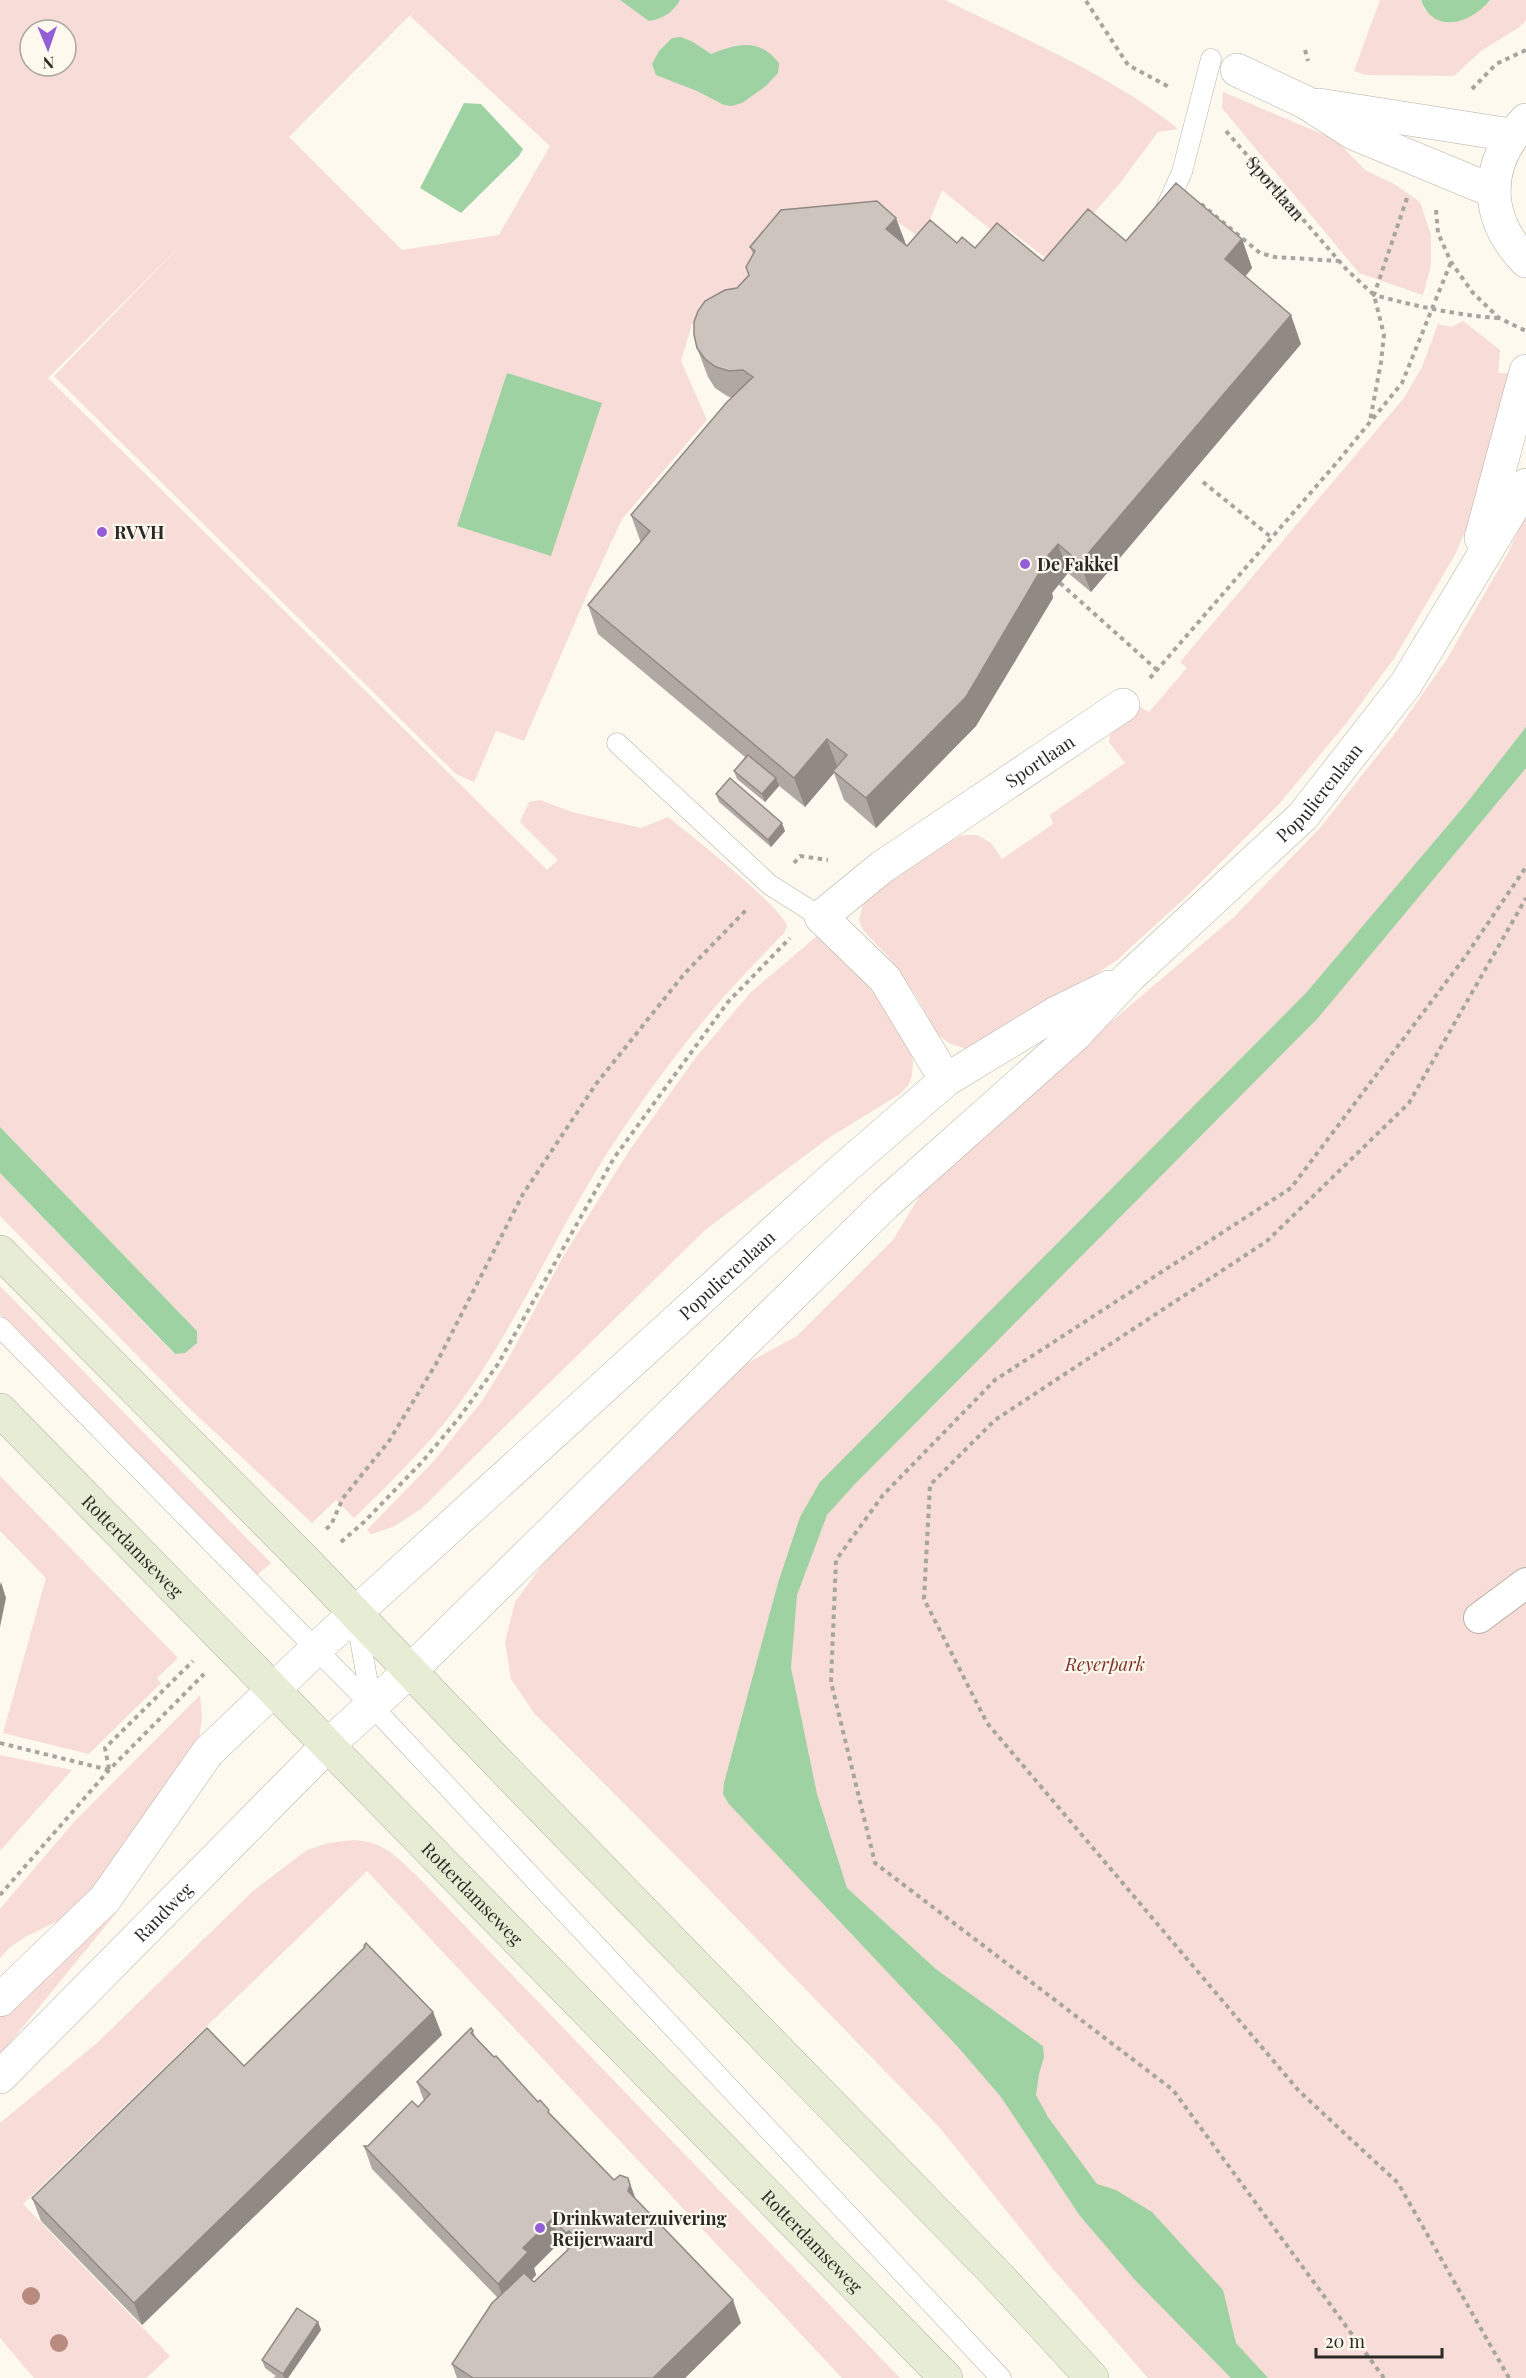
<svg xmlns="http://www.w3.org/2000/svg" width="1526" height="2378" font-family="'Playfair Display',serif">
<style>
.green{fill:#f7dcd7;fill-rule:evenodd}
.water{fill:#9ed2a3}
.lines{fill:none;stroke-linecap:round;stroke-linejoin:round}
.service-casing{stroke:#b4b0a7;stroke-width:21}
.pedestrian-casing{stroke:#b4b0a7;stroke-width:32}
.minor-casing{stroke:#b4b0a7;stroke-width:34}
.tertiary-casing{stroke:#b4b0a7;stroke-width:34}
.secondary-casing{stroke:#b4b0a7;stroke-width:34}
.path{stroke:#a7a59d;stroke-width:4;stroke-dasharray:4.5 4.5;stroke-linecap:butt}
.service{stroke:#fff;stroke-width:20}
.pedestrian{stroke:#fff;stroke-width:30}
.minor{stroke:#fff;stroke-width:33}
.tertiary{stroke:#fff;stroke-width:33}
.secondary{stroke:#e7ecd4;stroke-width:33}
.tree{fill:#b98b80}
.wall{fill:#b0a9a3;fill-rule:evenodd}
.shaded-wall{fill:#908984}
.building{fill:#cdc4bd;stroke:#908984;stroke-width:1.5}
.poi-dot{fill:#945ed6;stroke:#fdf9ef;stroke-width:2}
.labels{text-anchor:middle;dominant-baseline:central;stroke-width:4.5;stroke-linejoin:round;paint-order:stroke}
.street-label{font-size:18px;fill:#2a2925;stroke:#fdf9ef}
.poi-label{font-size:18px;font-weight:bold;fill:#2a2925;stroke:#fdf9ef;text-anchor:start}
.park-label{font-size:18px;font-style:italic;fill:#813126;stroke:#fdf9ef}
</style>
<rect width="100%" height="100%" fill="#fdf9ef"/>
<path class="green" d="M0,0H945C1023,39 1109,73 1178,129L1158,132L1120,183L1051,262L1009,230L1002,239L942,190L922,239L896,221L741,300L723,303L692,324L681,361L707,420L622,519L585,599L524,741L496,731L474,782L456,774L54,376L187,239L48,378L547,870L558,860L520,822L529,802L540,800L572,812L641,828L668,817C689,834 782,907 787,926L784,933C759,959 733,985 710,1013C669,1062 630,1116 596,1171C552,1243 517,1321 469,1390C436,1438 395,1478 354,1518L336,1500L312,1523L188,1407L0,1216V1173L174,1354L197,1331L0,1127ZM416,9L410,16L550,146L499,235L402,250L289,137ZM30,30H66V66H30Z
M1380,0H1421L1425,11L1488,3L1490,0H1526V20L1521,26L1481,51L1454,76L1366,75L1354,71Z
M1223,92L1329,137L1341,145L1365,170L1394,184L1420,202L1431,235V265L1423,295L1359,273L1222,108Z
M1463,321L1500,350L1498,373L1514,374L1492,466L1456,553L1395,657L1348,721L1279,804L1188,895L1117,960L1081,984L967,1049L951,1044L938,1035L917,997L889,958L863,930L859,920L864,900L930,853L962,835H977L991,843L1002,859L1053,824L1050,815L1125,763L1109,742L1110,735L1140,707L1149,712L1187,668L1180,662L1404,398L1422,367L1438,324L1451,327Z
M1526,514V2378H1148L1053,2269L940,2128L695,1875L534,1713L511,1679L505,1642L515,1602L540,1568L593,1510L731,1372L797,1336L893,1240L933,1174L1234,917L1320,828L1394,735L1447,659L1508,553Z
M817,936L844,957L871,983L910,1049L913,1061L912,1075L909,1084L900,1094L830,1137L705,1230L421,1509L393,1527L371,1534L367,1530L434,1461L482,1401L507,1361L564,1255L629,1151L697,1056L751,992Z
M0,1286L271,1563L256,1576L0,1314Z
M0,1476L178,1658L157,1678L161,1683L89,1754L3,1733L46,1578L0,1531Z
M200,1695L202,1718L199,1740L116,1870L70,1915L25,1937L9,1948L0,1958V1909L74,1822Z
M0,1755L72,1770L0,1851Z
M353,1840C385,1842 394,1855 417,1876L900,2378H842L367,1871L23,2204L170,2356L146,2378H34L0,2338V2123L97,2043L253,1891L307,1850L328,1843Z
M110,1906L116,1913L0,2055V2016Z"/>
<path class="water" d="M620,0H680C673,12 663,19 649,21Z
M1421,0H1490C1471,24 1433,35 1421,0Z
M681,37L693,42L711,54C736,44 759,37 779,63L778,73L766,86L742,103L732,106L724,105L697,91L656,75L652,64L659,51L672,38Z
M464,103L481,104L523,149L519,156L461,213L420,188Z
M507,373L602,403L551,556L457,526Z
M1526,727V768L1318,1018L854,1485L827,1515L797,1595L791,1668L817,1794L847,1888L937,1970L1043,2046L1044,2057L1039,2074L1036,2095L1048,2117L1097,2184L1116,2190L1152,2212L1223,2290L1236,2343L1268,2378H1231L1135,2280L1080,2216L1001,2097L957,2046L729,1804L723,1794L724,1783L778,1583L800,1517L820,1482L1306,993L1466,804Z
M0,1127L197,1331V1343L185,1353L175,1354L0,1173Z"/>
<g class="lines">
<g class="service-casing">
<path id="service" d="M1166,208L1182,172L1211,59
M617,743L770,885L821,917
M0,1327L372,1706L1001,2378
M356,1617L372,1706"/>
</g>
<g class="pedestrian-casing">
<path id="pedestrian" d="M1479,1618L1526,1583"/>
</g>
<g class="minor-casing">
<g id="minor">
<path d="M1237,70L1305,102L1353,133L1493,191"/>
<path d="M1319,105L1511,135"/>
<path id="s2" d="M946,1080L885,979L821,917L882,867L1123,705"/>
</g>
</g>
<g class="tertiary-casing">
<g id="tertiary">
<path d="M1526,120C1484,163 1483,217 1526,261"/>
<path d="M1481,538L1526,371"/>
<path id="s3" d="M0,2000L105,1899L208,1752L316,1649L842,1170L946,1080L1056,1013L1109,987"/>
<path id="s4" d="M0,2077L327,1746L411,1670L885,1204L1075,1035L1129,977L1303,816L1406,684L1526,485"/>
</g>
</g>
<g class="secondary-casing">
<g id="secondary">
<path d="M0,1252L311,1567L507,1772L998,2276L1092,2378"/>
<path id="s5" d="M0,1410L946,2378"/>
</g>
</g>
<g class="path">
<path d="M1086,1L1128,65L1171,88"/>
<path d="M1305,50L1308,61"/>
<path d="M1472,89L1496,64L1526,50"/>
<path id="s1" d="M1226,131L1347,270L1374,295L1384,335L1381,362L1370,421"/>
<path d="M1407,198L1374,295C1416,306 1455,315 1498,318"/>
<path d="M1201,204L1260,253L1275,257L1339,261"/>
<path d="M1436,210L1438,233L1451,262L1473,293L1499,318L1526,331"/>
<path d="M1203,482L1271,537"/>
<path d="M1060,583L1157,670"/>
<path d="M1150,678L1339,460L1402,383L1451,262"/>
<path d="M794,863L800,856L828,860"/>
<path d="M326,1529L331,1525L343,1498L389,1441L436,1364L523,1194L596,1084L685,973L748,908"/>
<path d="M341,1542L364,1522L422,1462L459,1418L498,1364L614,1158L728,1002L790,938"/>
<path d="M0,1743L109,1770"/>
<path d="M109,1769L105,1748L193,1661"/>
<path d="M0,1895L109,1770L204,1674"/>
<path d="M1384,2378L1173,2090L875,1863L831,1682L836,1560L883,1495L995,1380L1291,1188L1465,957L1526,867"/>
<path d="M1509,2378L1398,2183L1299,2091L987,1723L924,1599L930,1485L995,1420L1267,1241L1409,1103L1526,898"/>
</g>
<use href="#service" class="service"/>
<use href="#pedestrian" class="pedestrian"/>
<use href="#minor" class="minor"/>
<use href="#tertiary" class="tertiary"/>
<use href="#secondary" class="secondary"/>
</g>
<g class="tree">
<circle cx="31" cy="2296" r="9"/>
<circle cx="59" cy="2343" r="9"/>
</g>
<path class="wall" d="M1242,239L1252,268L1245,276L1301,344L1091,592L1068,573L1052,593L1053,598L976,726L876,828L844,800L834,773L805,807L778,785L779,786L765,802L737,779L734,771L745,757L598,634L588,605L641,543L631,515L732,398L727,396L715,388L708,377L697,348L737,288L749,275L746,267L753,254L750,247L907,246L957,243L975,248L1043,261L1126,241Z
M716,794L785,831L771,847L719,802Z
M364,1946L433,2012L442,2035L142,2325L41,2221L32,2198L244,2066L364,1948Z
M473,2031L476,2038L614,2180L636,2200L741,2323L685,2378H457L452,2364L498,2298L372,2169L364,2146H368L418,2107L424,2101L417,2082ZM560,2242L568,2250L534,2282L532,2280L536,2275L534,2268Z
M318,2322L321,2330L288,2378H273L276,2376L265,2368L262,2360Z"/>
<path class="shaded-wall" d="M896,218L907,247L886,229Z
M1242,239L1252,268L1236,288L1225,259Z
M1291,315L1301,344L1091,592L1080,563Z
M1058,544L1068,573L1052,593L1053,598L976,726L876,828L866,798L1039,566Z
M827,739L838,768L833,771L834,773L805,807L794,778Z
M776,778L779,786L765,802L762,794Z
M782,823L785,831L771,847L768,840Z
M1,1582L6,1598L0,1627V1585Z
M433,2012L442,2035L142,2325L134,2303Z
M628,2178L639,2208L628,2191Z
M552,2219L560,2242L534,2268L536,2275L506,2306L498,2284L523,2248Z
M569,2231L577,2253L574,2256L566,2233Z
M733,2300L741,2323L685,2378H653Z
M318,2322L321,2330L288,2378H284L283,2374Z"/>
<path class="building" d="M1176,183L1242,239L1225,259L1291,315L1080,563L1058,544L1039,566L1042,568L966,697L866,798L833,771L847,755L827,739L794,778L588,605L650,531L631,515L727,402L753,377L743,370L729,371L716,367L705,359L697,348L694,335V322L698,311L705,301L725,290L737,288L749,275L746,267L755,251L750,247L781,210L877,201L896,218L886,229L907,246L930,220L957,243L962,237L975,248L997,223L1043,261L1088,209L1126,241Z
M748,755L776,778L762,794L734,771Z
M730,778L782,823L768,840L716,794Z
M366,1943L433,2012L134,2303L32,2198L207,2028L244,2066L365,1947L364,1946Z
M471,2028L473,2031L471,2033L494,2057L496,2056L538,2102L540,2100L549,2110L548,2112L614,2180L620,2175L628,2178L630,2185L628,2191L733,2300L653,2378H473L452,2364L492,2303L524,2273L534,2282L578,2240L569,2231L566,2233L552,2219L523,2248L528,2252L498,2284L364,2146H368L412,2101L418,2107L430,2094L417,2082Z
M297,2308L318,2322L283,2374L262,2360Z"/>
<g class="poi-dot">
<circle cx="102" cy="532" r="6"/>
<circle cx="1025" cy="564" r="6"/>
<circle cx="540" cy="2228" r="6"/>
</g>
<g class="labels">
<g class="street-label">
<text stroke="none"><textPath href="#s1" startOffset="76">Sportlaan</textPath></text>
<text stroke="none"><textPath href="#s2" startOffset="476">Sportlaan</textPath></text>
<text stroke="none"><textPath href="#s4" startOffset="1842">Populierenlaan</textPath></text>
<text stroke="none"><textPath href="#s3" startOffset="1030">Populierenlaan</textPath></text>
<text stroke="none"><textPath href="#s5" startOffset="190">Rotterdamseweg</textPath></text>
<text stroke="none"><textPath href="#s5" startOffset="676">Rotterdamseweg</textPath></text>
<text stroke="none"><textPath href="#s4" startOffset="232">Randweg</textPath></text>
<text stroke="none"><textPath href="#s5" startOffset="1162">Rotterdamseweg</textPath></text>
</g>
<g class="poi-label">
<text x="114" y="532">RVVH</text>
<text x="1037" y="564">De Fakkel</text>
<text x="552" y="2218">Drinkwaterzuivering<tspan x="552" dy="21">Reijerwaard</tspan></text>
</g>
<g class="park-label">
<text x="1105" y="1664">Reyerpark</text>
</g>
</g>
<g transform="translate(48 48) rotate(178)"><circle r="28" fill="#fdf9ef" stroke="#a9a69e" stroke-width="1.5"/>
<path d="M0-4.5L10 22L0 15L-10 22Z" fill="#945ed6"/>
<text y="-9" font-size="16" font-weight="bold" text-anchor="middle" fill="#2a2925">N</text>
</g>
<path d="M1316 2348v9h126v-9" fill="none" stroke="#2a2925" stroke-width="3"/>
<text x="1325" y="2348" font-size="18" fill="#2a2925" stroke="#fdf9ef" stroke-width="4.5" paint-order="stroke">20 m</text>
</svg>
